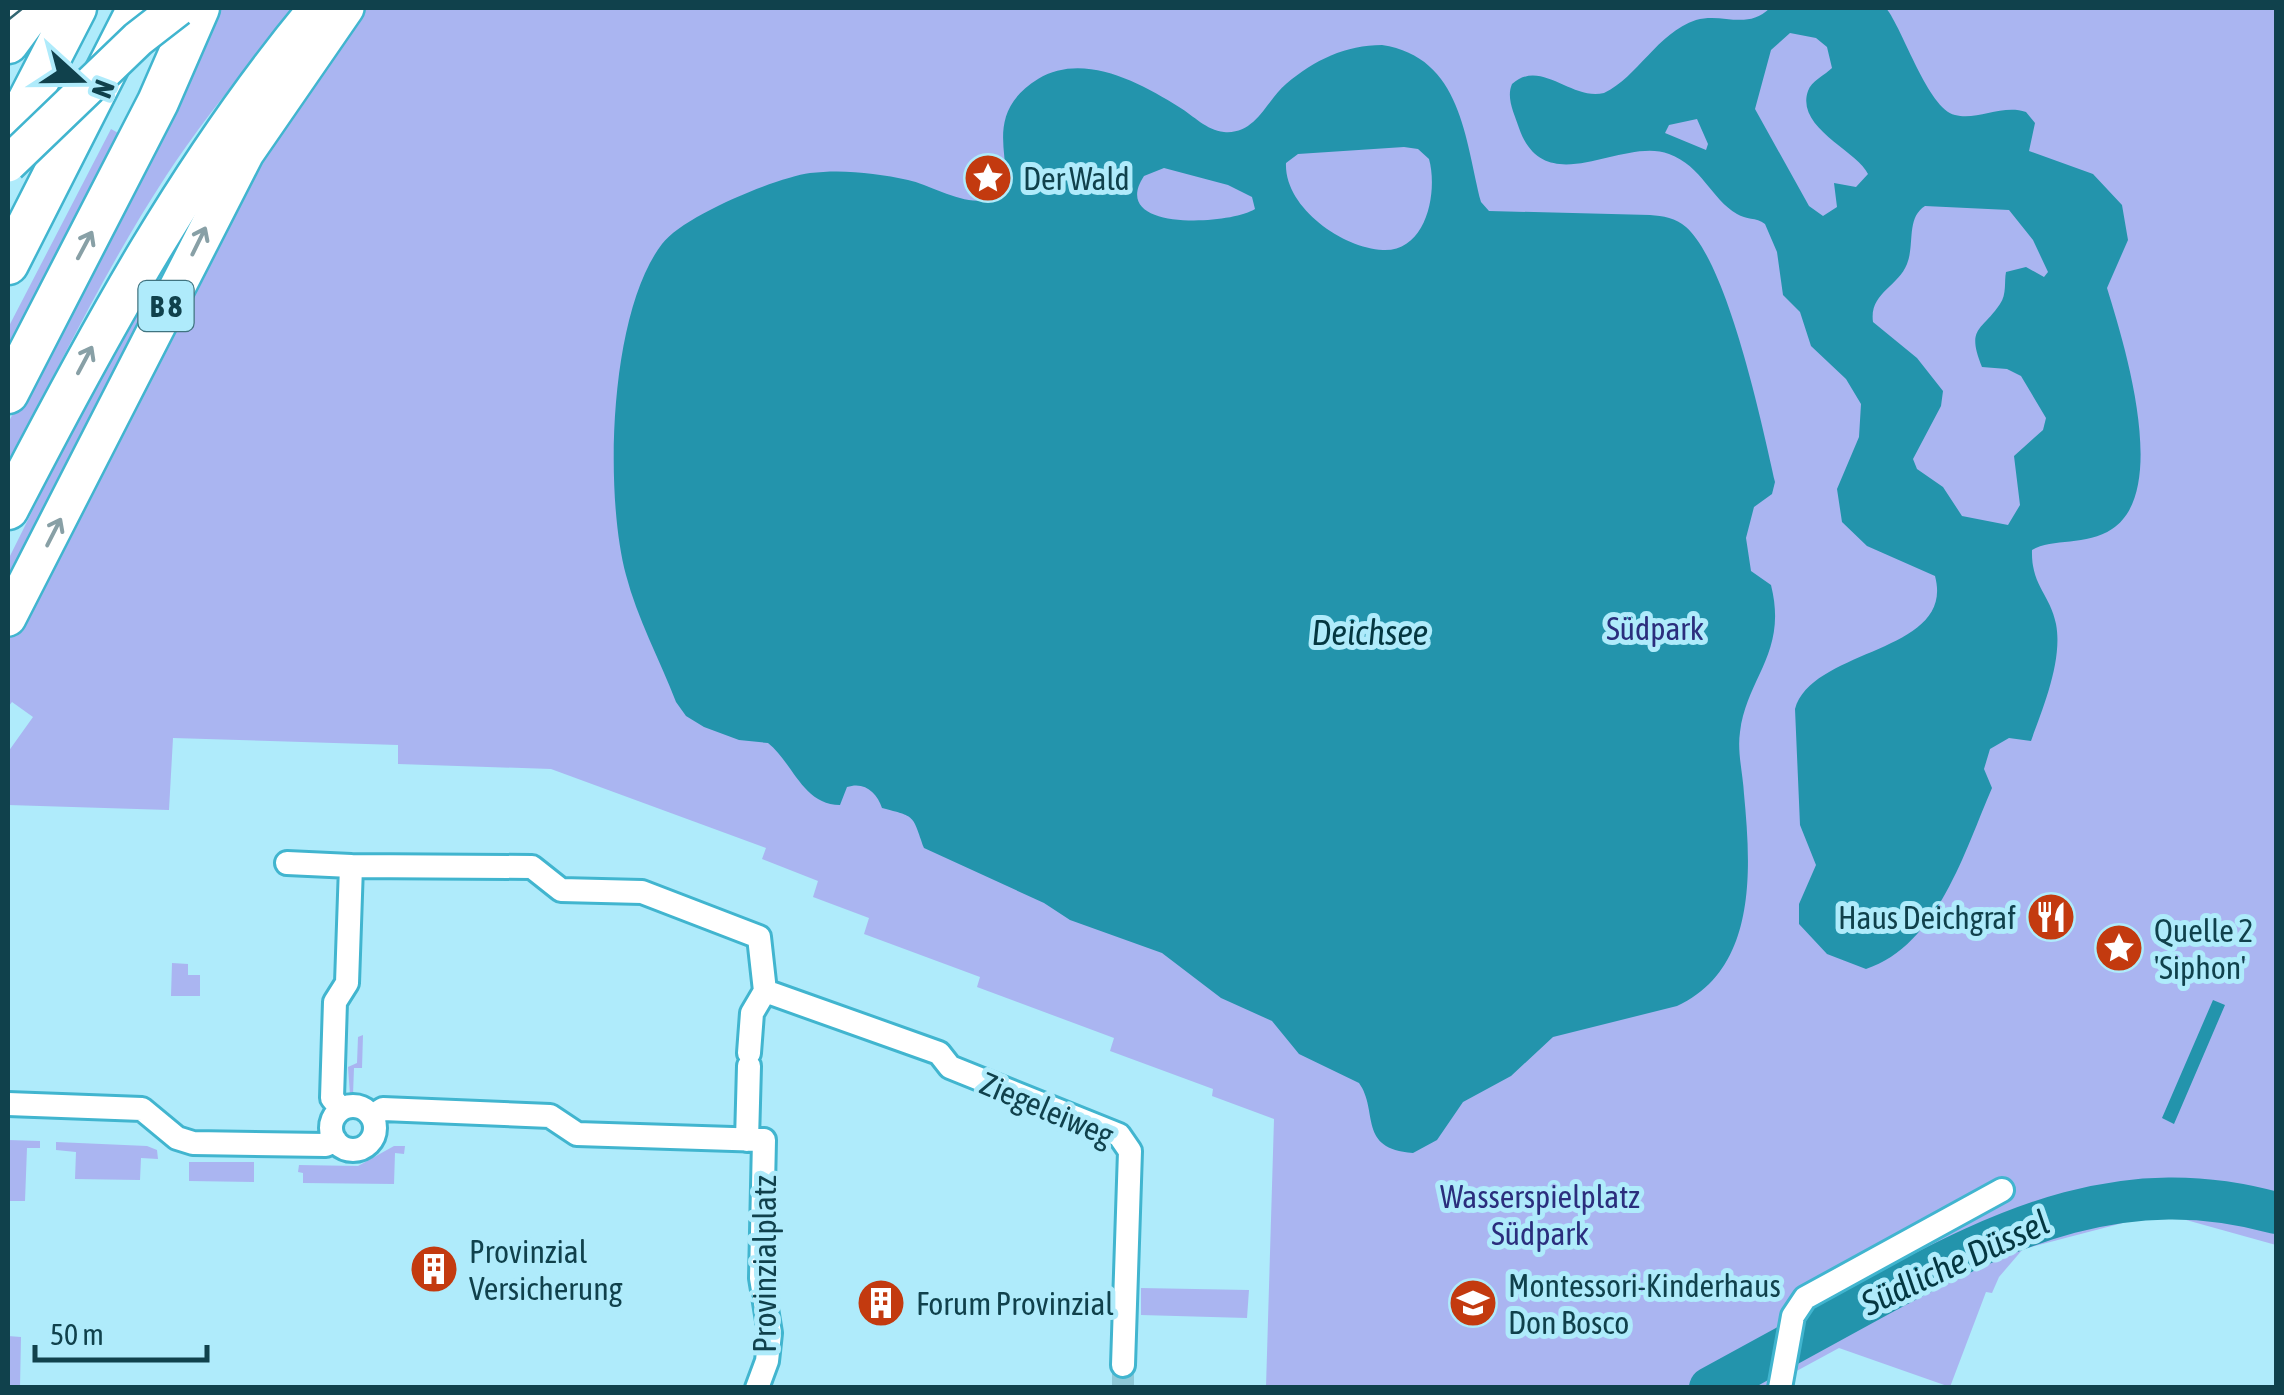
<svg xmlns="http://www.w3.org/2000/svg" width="2284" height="1395" font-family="'Asap Condensed',sans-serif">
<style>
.green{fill:#aab5f1}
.water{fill:#2394ac;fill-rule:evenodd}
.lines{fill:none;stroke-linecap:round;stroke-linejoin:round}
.river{stroke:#2394ac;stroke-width:42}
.minor-tunnel{stroke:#8fc9d8;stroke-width:22;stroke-dasharray:22 11;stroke-linecap:butt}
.minor-casing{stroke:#41b5cf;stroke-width:28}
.primary-casing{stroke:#41b5cf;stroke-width:40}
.motorway-casing{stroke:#41b5cf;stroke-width:45}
.minor{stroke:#fff;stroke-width:22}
.primary{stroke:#fff;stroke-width:35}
.motorway{stroke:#fff;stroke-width:40}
.tram{stroke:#336672;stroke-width:2.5}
.primary-bridge-casing{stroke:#41b5cf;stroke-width:40;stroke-linecap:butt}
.primary-bridge{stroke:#fff;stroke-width:35}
.oneway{stroke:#88a0a6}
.labels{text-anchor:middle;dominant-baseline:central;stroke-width:10;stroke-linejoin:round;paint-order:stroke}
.shield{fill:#afebfb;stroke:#407480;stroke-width:2.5}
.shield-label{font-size:30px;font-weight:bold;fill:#10414c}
.poi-label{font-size:32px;fill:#10414c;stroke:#afebfb;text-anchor:start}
.park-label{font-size:32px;fill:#2b2e7d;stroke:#afebfb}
.street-label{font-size:32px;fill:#10414c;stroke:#afebfb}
.water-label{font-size:35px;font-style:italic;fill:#043741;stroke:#afebfb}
</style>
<rect width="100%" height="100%" fill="#afebfb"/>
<path class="green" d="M214,8H298C251,62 205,116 166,176C106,268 58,368 8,465V423L118,215Z
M356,8H2276V1245L2161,1213L2023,1249L1999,1277L1992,1293L1986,1292L1950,1387L1839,1348L1791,1374L1778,1387H1266L1274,1119L1212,1096L1213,1089L1110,1051L1114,1038L977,987L980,977L864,934L869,918L813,897L818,881L762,859L766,848L551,769L398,764V745L173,738L169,810L8,805V752L33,717L12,702L8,707V639L220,216Z
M111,129L129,139L8,371V328Z
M192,220L8,592V560C66,444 119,328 192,220Z
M172,963L188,964V975H200V996H171Z
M363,1035L362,1068H354L353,1095H350L348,1067L357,1063L358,1037Z
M8,1140L40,1141V1148H27L25,1201H8Z
M56,1142L147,1146L157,1150L158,1159L141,1158L140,1180L75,1179L76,1152L56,1150Z
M394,1146H405L404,1154L395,1153L394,1184L303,1183V1173L298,1172L299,1165L358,1166Z
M189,1162H254V1182L189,1181Z
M1141,1288L1249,1290L1247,1318L1141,1315Z
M8,1336L21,1337L20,1387H8Z"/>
<path class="water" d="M1770,8H1886C1903,29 1928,109 1955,115C1977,121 2002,104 2026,112L2035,123L2029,151L2093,174L2122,205L2128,240L2107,288C2123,340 2171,491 2112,529C2087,546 2052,538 2032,550C2031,586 2050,594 2056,624C2063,660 2043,708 2031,741L2009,738L1990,749L1984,769L1992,788C1965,850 1938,945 1866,969L1827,954L1799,924V904L1816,865L1800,825L1795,709C1813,647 1956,654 1935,576L1867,546L1842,522L1837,489L1859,437L1861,404L1846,379L1811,346L1800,312L1783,295L1777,252L1765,224C1756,217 1746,220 1737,214C1711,199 1702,166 1669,154C1622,136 1545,203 1519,128C1514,113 1506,98 1512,84C1541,58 1571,101 1604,93C1638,77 1657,33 1696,20C1723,12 1746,31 1770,8ZM1790,33L1816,38L1827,47L1832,68C1825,75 1811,81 1808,91C1795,128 1858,151 1868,174L1856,187L1834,183L1837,207L1823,216L1809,206L1755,109L1771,50ZM1697,119L1708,144L1706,150L1665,133L1669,125ZM1925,206L2009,210L2033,240L2048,272L2044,277L2026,267L2006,272C2004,282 2007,294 2000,304C1981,332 1966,327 1982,367L2007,369L2021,376L2046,418L2043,430L2014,456L2020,505L2008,525L1962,516L1943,487L1917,469L1913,459L1941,406L1943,391L1917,358L1873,322C1869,293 1898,287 1907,264C1915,244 1906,218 1925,206Z
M1382,45C1462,57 1465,140 1481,202L1489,211L1650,215C1663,216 1676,218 1686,227C1728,264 1762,424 1775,482L1772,494L1754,507L1746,538L1751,571L1771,585C1788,653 1747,677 1740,732C1737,752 1743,774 1744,794C1751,868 1758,969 1677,1006L1553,1037L1511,1076L1463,1102L1437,1140L1413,1153C1357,1149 1379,1111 1359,1083L1299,1054L1272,1021L1221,998L1162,953L1070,920L1044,903L924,848C912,814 916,817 882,808C877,793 865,781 847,787L840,805C803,805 793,763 768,743L739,740L704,727L686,716L676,702C660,660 637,618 626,575C604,493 609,313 662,244C683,216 775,178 810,173C842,169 877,173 908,180C931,185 966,207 988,199C1033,183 968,122 1038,79C1083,52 1139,82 1179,107C1194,116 1206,130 1224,132C1256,135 1266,101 1286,84C1314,60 1346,45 1382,45ZM1404,147L1418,149L1429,159C1438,191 1427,252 1383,250C1342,248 1284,207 1286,163L1298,154ZM1164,168L1228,185L1252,197L1255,209C1230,225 1107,232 1144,176Z
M2099 946a19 19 0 1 1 38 0a19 19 0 1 1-38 0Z
M2213,1000L2225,1005L2174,1124L2162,1118Z"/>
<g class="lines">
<path class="river" d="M1710,1388C1766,1357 1822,1327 1878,1296C2009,1226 2125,1171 2276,1213"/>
<path class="minor-tunnel" d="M1123,1388V1365"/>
<g class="minor-casing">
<path id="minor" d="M287,863L351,866
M749,1053L752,1013L765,991
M8,1104L142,1109L177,1138L193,1143L326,1145L335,1140
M331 1128a22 22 0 1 1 44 0a22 22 0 1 1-44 0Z
M341,1109L332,1098L335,1002L347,983L351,866L532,867L561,890L642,892L759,937L765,991L939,1053L950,1067L1119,1135L1130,1151L1123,1365
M372,1116L383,1109L550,1116L577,1134L764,1140L761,1278L770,1333L767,1361L757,1388
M747,1140L749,1066
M1780,1388L1793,1316L1805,1298L2002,1190"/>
</g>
<g class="primary-casing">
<path id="primary" d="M8,618L246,153L346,8"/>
</g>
<g class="motorway-casing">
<path id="motorway" d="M8,43L34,8
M8,140L76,8
M8,264L138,8
M8,393L158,102L199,8
M8,509C99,333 192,161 320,8"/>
</g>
<use href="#minor" class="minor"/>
<use href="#primary" class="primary"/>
<use href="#motorway" class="motorway"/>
<path class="tram" d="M8,20L23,8"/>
<g class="primary-bridge-casing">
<path id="primary-bridge" d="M8,164L138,39L178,8"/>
</g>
<use href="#primary-bridge" class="primary-bridge"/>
</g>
<defs><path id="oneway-shaft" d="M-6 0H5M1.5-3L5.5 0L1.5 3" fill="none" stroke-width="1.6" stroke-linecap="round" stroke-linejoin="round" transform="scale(2.5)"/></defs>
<g class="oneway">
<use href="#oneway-shaft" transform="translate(199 241) rotate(-64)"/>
<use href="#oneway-shaft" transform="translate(85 245) rotate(-62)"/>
<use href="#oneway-shaft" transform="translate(85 360) rotate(-62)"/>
<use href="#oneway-shaft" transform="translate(54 532) rotate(-63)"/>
</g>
<defs>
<g id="sight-disc" transform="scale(2.5)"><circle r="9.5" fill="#c33a0f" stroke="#afebfb"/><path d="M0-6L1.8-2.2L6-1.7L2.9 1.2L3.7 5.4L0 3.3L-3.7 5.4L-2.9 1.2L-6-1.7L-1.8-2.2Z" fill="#fff"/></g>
<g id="restaurant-disc" transform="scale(2.5)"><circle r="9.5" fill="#c33a0f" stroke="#afebfb"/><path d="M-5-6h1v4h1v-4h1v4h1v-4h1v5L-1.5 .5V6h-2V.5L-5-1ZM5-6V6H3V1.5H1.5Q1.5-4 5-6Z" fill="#fff"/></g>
<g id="building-disc" transform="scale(2.5)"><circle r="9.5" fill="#c33a0f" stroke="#afebfb"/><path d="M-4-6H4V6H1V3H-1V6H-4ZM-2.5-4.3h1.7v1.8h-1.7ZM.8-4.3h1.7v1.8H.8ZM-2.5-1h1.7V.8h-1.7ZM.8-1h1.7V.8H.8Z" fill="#fff"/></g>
<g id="school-disc" transform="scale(2.5)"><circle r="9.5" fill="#c33a0f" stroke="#afebfb"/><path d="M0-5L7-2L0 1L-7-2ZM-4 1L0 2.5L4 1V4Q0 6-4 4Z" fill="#fff"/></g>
</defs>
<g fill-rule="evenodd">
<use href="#sight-disc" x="988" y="178"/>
<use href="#restaurant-disc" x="2051" y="917"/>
<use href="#sight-disc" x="2119" y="948"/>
<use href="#building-disc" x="434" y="1269"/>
<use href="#building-disc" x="881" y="1303"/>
<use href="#school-disc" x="1473" y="1303"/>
</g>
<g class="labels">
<rect class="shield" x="138.5" y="281" width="55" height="50" rx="8"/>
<g class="shield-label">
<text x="166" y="306">B 8</text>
</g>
<g class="poi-label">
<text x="1023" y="178">Der Wald</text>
<text x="2016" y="917" text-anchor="end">Haus Deichgraf</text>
<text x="2154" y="930">Quelle 2<tspan x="2154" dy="37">'Siphon'</tspan></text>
<text x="469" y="1251">Provinzial<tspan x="469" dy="37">Versicherung</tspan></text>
<text x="1508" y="1285">Montessori-Kinderhaus<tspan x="1508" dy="37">Don Bosco</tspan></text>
<text x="916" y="1303">Forum Provinzial</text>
</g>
<g class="park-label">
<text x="1655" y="628">Südpark</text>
<text x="1540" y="1196">Wasserspielplatz<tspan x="1540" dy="37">Südpark</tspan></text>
</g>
<g class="street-label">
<text transform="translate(1047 1109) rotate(23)">Ziegeleiweg</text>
<text transform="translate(764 1264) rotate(-90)">Provinzialplatz</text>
</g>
<g class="water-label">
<text x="1370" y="632">Deichsee</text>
<text transform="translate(1955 1262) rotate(-25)">Südliche Düssel</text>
</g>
</g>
<rect width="2284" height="1395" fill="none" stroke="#10414c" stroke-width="20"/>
<g transform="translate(80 80) rotate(111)" stroke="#afebfb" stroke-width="8" paint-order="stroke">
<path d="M0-8L18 38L0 25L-18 38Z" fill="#10414c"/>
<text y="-15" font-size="28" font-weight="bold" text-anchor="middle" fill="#10414c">N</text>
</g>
<path d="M35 1345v15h172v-15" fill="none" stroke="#10414c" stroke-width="5"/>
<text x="50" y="1345" font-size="30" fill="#10414c" stroke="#afebfb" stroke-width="8" paint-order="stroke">50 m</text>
</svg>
